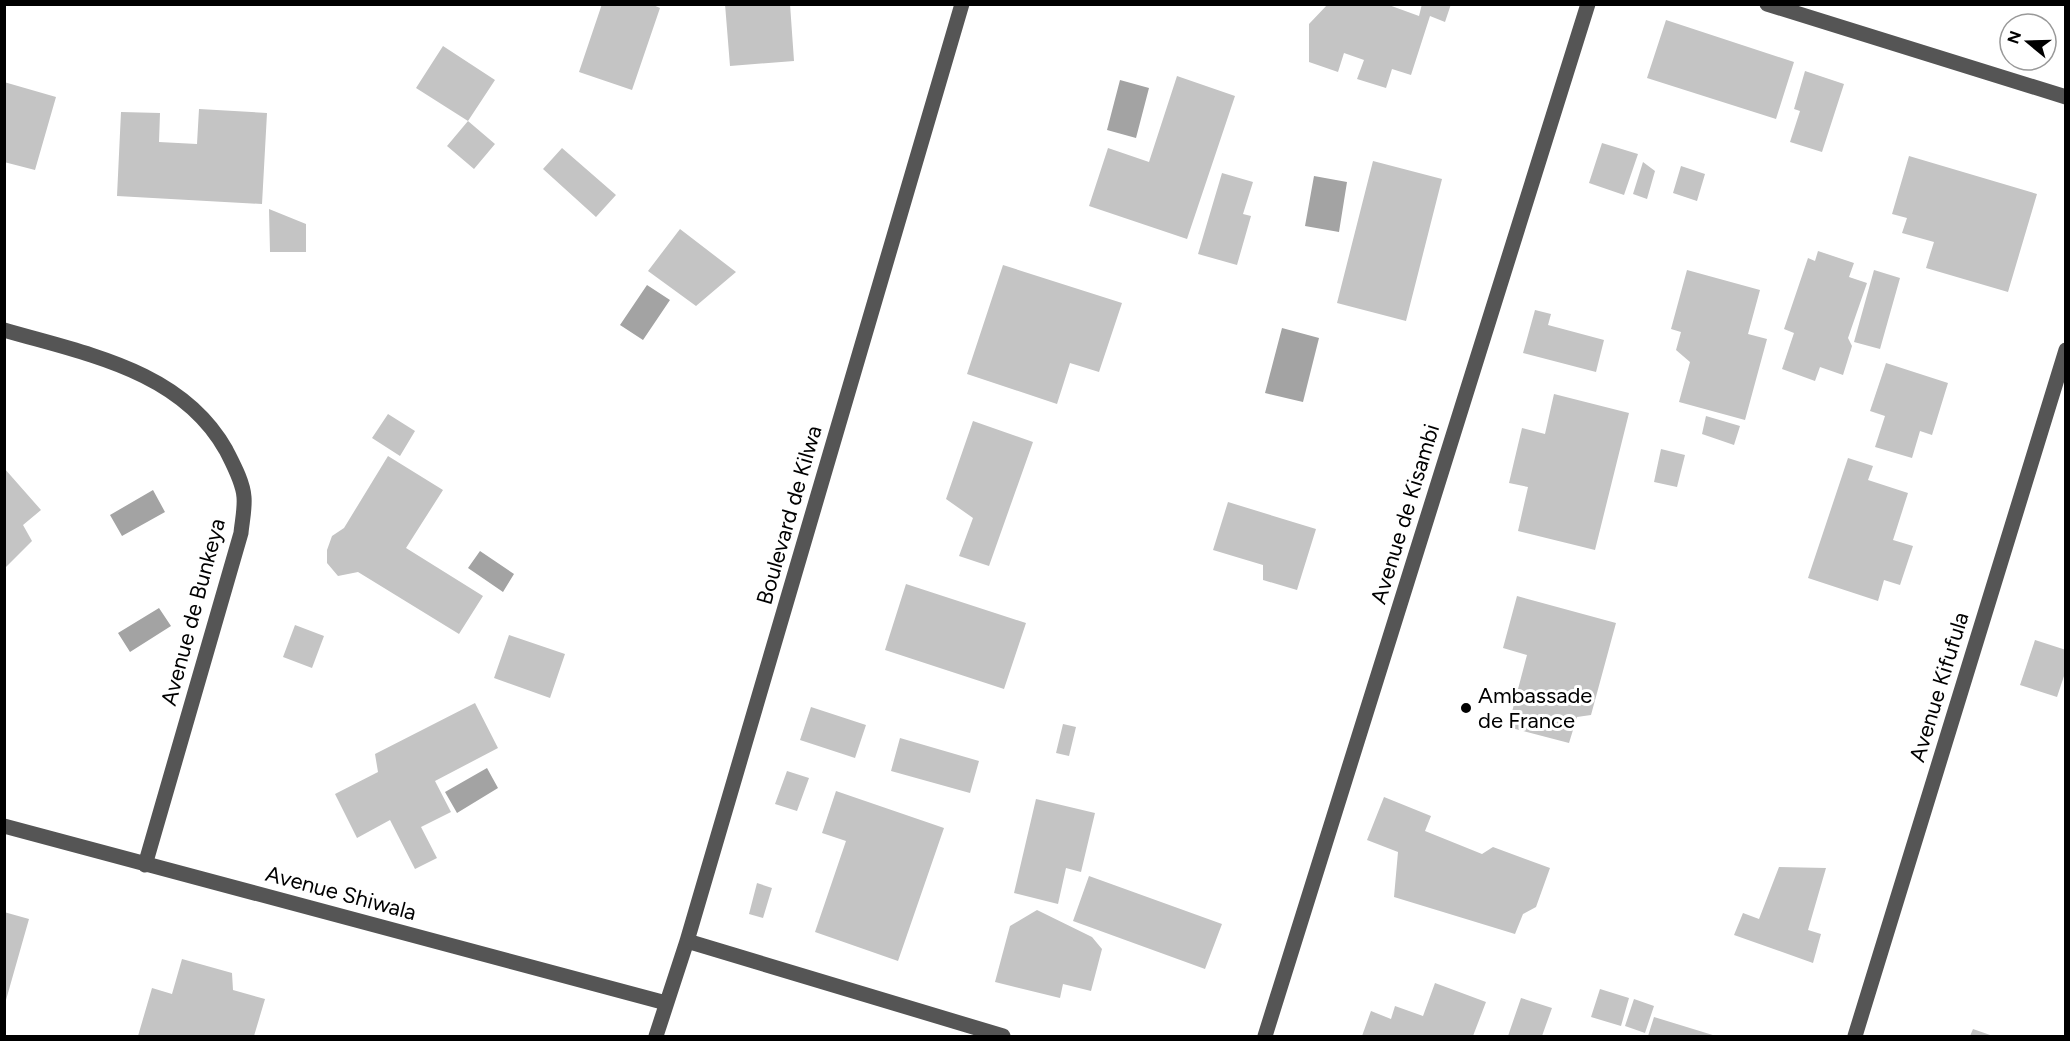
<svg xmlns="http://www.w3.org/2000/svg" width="2070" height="1041" font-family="Figtree,sans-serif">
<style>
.water{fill:#a3a3a3}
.building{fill:#c4c4c4}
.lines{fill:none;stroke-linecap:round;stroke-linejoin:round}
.minor{stroke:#555;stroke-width:15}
.poi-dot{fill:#000;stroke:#fff;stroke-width:2}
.labels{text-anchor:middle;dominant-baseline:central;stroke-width:6;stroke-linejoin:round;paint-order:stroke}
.street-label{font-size:22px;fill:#000;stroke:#fff}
.poi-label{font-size:22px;fill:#000;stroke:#fff;text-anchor:start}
</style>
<rect width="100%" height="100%" fill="#fff"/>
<path class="water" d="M1120,80L1149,88L1136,138L1107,130Z
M1314,176L1347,182L1339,232L1305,226Z
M647,285L670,300L643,340L620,325Z
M1282,328L1319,338L1303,402L1265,393Z
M153,490L165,512L122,536L110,515Z
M480,551L514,574L503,592L468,568Z
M159,608L171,626L130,652L118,633Z
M487,768L498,788L457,813L445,792Z"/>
<path class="building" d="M602,4H651L660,8L632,90L579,72Z
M725,4H790L794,61L730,66Z
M1328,4H1386L1419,16L1422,4H1451L1445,22L1430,16L1411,75L1392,69L1386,88L1357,79L1364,60L1344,53L1338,72L1309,62V24Z
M1666,20L1794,62L1776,119L1647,78Z
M443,46L495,80L468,121L416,88Z
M1805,71L1844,84L1822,152L1790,142L1800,111L1794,109Z
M1177,76L1235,96L1187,239L1089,206L1108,148L1149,162Z
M4,82L56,97L35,170L4,162Z
M199,109L267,113L262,204L117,196L121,112L160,113L159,142L197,144Z
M468,121L495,144L474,169L447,146Z
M1602,143L1638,154L1624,195L1589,183Z
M562,148L616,195L596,217L543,169Z
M1909,156L2037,194L2008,292L1926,268L1934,242L1902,233L1907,218L1892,214Z
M1373,161L1442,179L1406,321L1337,303Z
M1643,162L1655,171L1647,199L1633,194Z
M1681,166L1705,174L1697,201L1673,193Z
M1222,173L1253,182L1243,214L1251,216L1237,265L1198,254Z
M269,209L306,224V252H270Z
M680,229L736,272L696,306L648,271Z
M1818,251L1854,263L1849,277L1867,283L1848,338L1852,346L1843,375L1820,367L1815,381L1782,369L1794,333L1784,329L1808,258L1815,261Z
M1003,265L1122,303L1099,372L1070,363L1057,404L967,374Z
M1687,270L1760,290L1748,334L1767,339L1745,420L1679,402L1690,362L1676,350L1681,332L1671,329Z
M1874,270L1900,278L1880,349L1854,342Z
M1535,310L1551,314L1548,325L1604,340L1596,372L1523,353Z
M1886,363L1948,383L1932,435L1920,431L1912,458L1875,447L1885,416L1870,411Z
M1554,394L1629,413L1595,550L1518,531L1528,487L1509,483L1522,428L1545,434Z
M388,414L415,431L400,456L372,438Z
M1706,416L1740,426L1734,445L1702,434Z
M973,421L1033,442L989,566L959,556L973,518L946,499Z
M1661,449L1685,455L1677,487L1654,482Z
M388,456L443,490L406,548L483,596L459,634L358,572L338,576L327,563V550L332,536L344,528Z
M1848,458L1873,466L1868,480L1908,493L1893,540L1913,546L1900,585L1884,580L1878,601L1808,578Z
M4,468L41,510L23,525L32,541L4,569Z
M1228,502L1316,529L1297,590L1263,580V565L1213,550Z
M906,584L1026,623L1004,689L885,650Z
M1517,596L1616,623L1591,715L1577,717L1569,743L1508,727L1527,655L1503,648Z
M295,625L324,636L312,668L283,657Z
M509,635L565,654L550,698L494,678Z
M2035,640L2066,650V670L2057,697L2020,685Z
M475,703L498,748L435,781L451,812L421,827L437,858L415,869L390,820L357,838L335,794L378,772L375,754Z
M811,707L866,725L855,758L800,740Z
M1063,724L1076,727L1069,756L1056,753Z
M900,738L979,761L970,793L891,771Z
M787,771L809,778L797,811L775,804Z
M836,791L944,828L898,961L815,932L846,841L822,833Z
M1384,797L1431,816L1425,831L1482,854L1493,847L1550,868L1536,907L1523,914L1515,934L1394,897L1398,852L1367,840Z
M1036,799L1095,813L1081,872L1066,868L1058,904L1014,893Z
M1779,867L1826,868L1808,930L1821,934L1813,963L1734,935L1743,913L1759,919Z
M1089,876L1222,924L1205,969L1073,921Z
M757,883L772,888L763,918L749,914Z
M1037,910L1092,937L1102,949L1091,991L1063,984L1060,998L995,982L1010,926Z
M4,912L29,919L6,1000H4Z
M182,959L232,973L233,990L265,999L254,1036H138L152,988L172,994Z
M1435,983L1486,1002L1473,1036H1362L1371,1011L1391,1019L1395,1006L1423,1016Z
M1600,989L1629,998L1621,1026L1591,1017Z
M1521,998L1552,1008L1542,1036H1508Z
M1634,999L1654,1006L1645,1033L1625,1026Z
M1654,1017L1716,1036H1648Z
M1973,1029L1993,1036H1970Z"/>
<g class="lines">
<path class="minor" d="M1767,4L2066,97
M4,330C86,354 181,370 226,450C233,464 243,482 244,497C245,509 242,522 241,533L145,865
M4,826L666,1003
M687,941L1003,1036
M656,1036L687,941L962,4
M1265,1036L1588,4
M1855,1036L2066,350"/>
</g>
<circle class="poi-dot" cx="1466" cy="708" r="6"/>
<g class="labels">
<g class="street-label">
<text transform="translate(1405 514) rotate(-73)">Avenue de Kisambi</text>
<text transform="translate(789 515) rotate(-74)">Boulevard de Kilwa</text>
<text transform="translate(193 612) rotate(-75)">Avenue de Bunkeya</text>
<text transform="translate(1939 687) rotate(-73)">Avenue Kifufula</text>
<text transform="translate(341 893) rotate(15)">Avenue Shiwala</text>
</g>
<g class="poi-label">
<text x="1478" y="695">Ambassade<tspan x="1478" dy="25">de France</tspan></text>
</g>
</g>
<rect width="2070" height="1041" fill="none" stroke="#000000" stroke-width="12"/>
<g transform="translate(2028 42) rotate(289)"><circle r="28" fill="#ffffff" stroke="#999999" stroke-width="1.5"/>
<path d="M0-4.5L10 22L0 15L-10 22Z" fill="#000000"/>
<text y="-9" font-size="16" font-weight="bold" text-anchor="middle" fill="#000000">N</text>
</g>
</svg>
